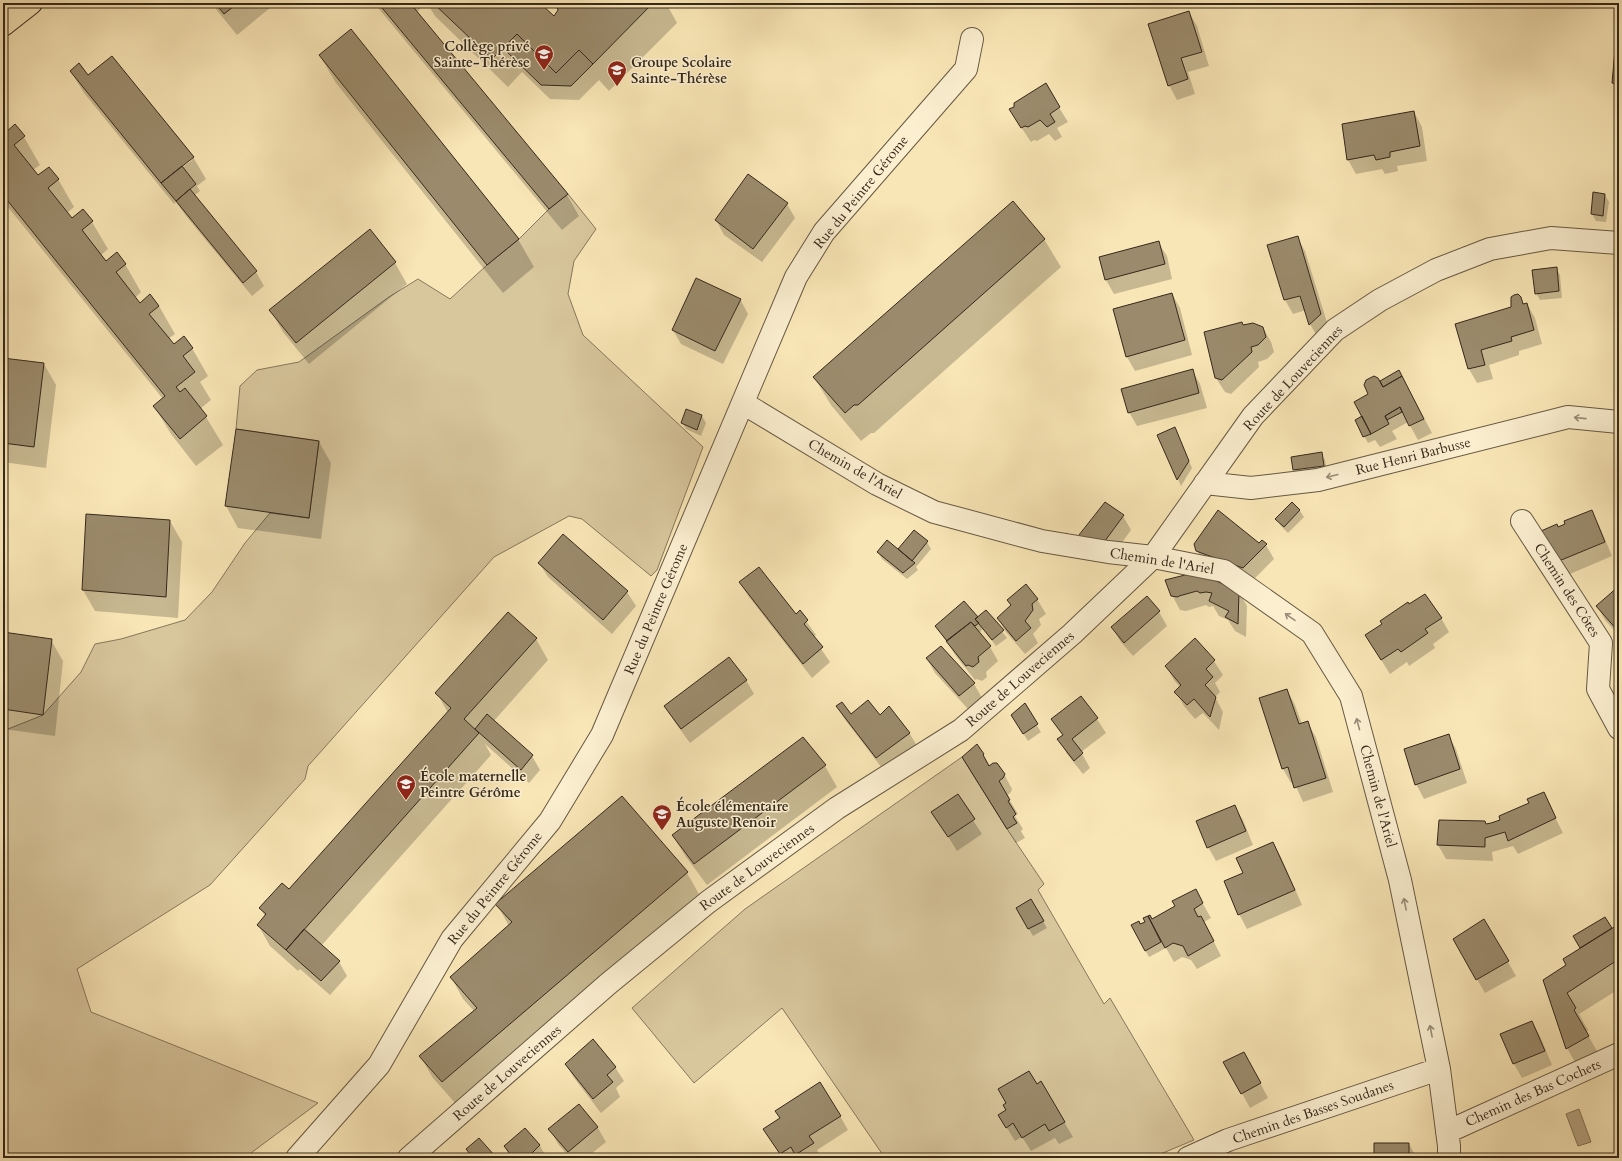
<svg xmlns="http://www.w3.org/2000/svg" width="1622" height="1161" font-family="Cardo,serif">
<style>
.green{fill:#d8c69c;stroke:#86775c}
.water{fill:#b6a581;stroke:#827358}
.shadow{fill:#0003;fill-rule:evenodd}
.building{fill:#9b8b6c;stroke:#35281b}
.lines{fill:none;stroke-linecap:round;stroke-linejoin:round}
.minor-casing{stroke:#665842;stroke-width:24}
.major-casing{stroke:#35281b;stroke-width:24}
.minor{stroke:#fbefd0;stroke-width:22}
.major{stroke:#f9e6b6;stroke-width:22}
.oneway{stroke:#988c76}
.labels{text-anchor:middle;dominant-baseline:central;stroke-width:3;stroke-linejoin:round;paint-order:stroke}
.poi-label{font-size:14px;font-weight:bold;fill:#35281b;stroke:#fbefd0;text-anchor:start}
.street-label{font-size:14px;fill:#35281b;stroke:#fbefd0}
</style>
<rect width="100%" height="100%" fill="#f9e6b6"/>
<filter id="stains"><feTurbulence type="fractalNoise" baseFrequency=".005" numOctaves="4"/><feColorMatrix values="0 0 0 0 .2 0 0 0 0 .09 0 0 0 0 .02 0 0 0 .5 -.17"/></filter>
<radialGradient id="worn" r=".72"><stop offset=".6" stop-color="#630" stop-opacity="0"/><stop offset="1" stop-color="#630" stop-opacity=".3"/></radialGradient>
<path class="green" d="M568,194L596,229L574,261L568,294L583,335L703,447L657,570L651,576L582,519L569,516L494,557L308,766L305,779L210,885L77,969L91,1012L318,1103L251,1153L250,1158H3V731L43,715L81,672L95,644L121,639L185,620L212,592L245,543L270,513L309,518L319,441L236,429L240,386L257,370L299,362L389,297L418,279L450,299L487,265L519,239L549,209Z
M962,757L1007,829L1044,884L1038,890L1104,1004L1110,998L1194,1140L1151,1158H885L782,1008L694,1083L632,1008L745,909Z"/>
<path class="water" d="M1579,1109L1591,1142L1578,1146L1566,1114Z"/>
<path class="shadow" d="M211,3H276L237,35Z
M374,3H426L416,13L567,195L579,216L562,230Z
M427,3H539L554,17L560,10V3H666L677,23L609,91L599,80L579,100L550,99L522,72L508,87L435,16Z
M1189,12L1197,26L1209,66L1188,72L1195,94L1177,100L1169,85Z
M1619,19V93L1613,83Z
M320,56L518,239L534,267L503,293L336,83Z
M71,72L88,76L193,157L206,179L197,186L200,191L194,196L256,272L264,286L252,296L186,216L176,202L174,204L84,93ZM192,157V160L179,170L178,169Z
M1045,85L1068,122L1057,128L1062,137L1055,141L1049,134L1037,141L1034,140L1031,142L1019,124Z
M1414,112L1422,127L1427,161L1397,166L1398,171L1385,174L1382,169L1356,174L1348,160Z
M15,126L24,137L40,165L33,170L38,177L58,179L74,207L67,213L72,220L92,222L108,249L101,255L106,262L125,264L141,292L135,298L140,304L159,306L175,334L168,339L173,346L192,348L208,376L200,382L211,400L200,409L206,417L223,445L196,466L171,434L154,406L163,399L3,201V133L4,135Z
M1605,195L1609,202L1606,222L1596,221L1592,214Z
M787,204L795,218L762,262L724,235L716,220Z
M369,230L395,263L407,284L309,364L283,332L271,311Z
M1297,237L1305,251L1329,329L1318,338L1310,324L1306,310L1293,314L1285,300Z
M1044,239L1061,267L874,433H871L861,441L831,405L814,377Z
M1158,242L1167,256L1172,279L1114,294L1106,280Z
M1556,268L1560,275L1562,298L1540,300L1536,293Z
M1172,294L1180,308L1192,355L1135,371L1127,357Z
M1520,298L1524,305L1527,304L1535,318L1542,344L1519,351V355L1489,365L1493,379L1477,383L1469,369L1456,325L1513,308Z
M740,299L748,314L723,364L681,344L673,330Z
M1244,326L1263,328L1271,342L1274,352L1267,359L1258,362L1259,367L1231,394L1225,392L1216,378Z
M3,359L44,364L56,385L46,468L3,462Z
M1192,370L1200,384L1207,408L1137,426L1129,412Z
M1383,388L1410,392L1432,433L1418,440L1408,422L1392,431L1397,439L1380,447L1375,440L1368,443L1356,421L1363,417Z
M687,410L702,416L706,423L701,436L686,429L682,422Z
M237,430L319,442L331,463L321,539L238,528L226,506Z
M1159,435H1178L1192,468L1181,486Z
M1321,453L1325,460L1327,472L1298,476L1294,470Z
M1292,503L1300,511L1304,517L1288,533L1281,526L1277,519Z
M1591,511L1599,525L1612,556L1563,577L1540,535L1559,528Z
M1123,516L1131,530L1107,563L1068,557L1060,543L1075,541Z
M170,521L182,542L178,618L95,611L83,590Z
M914,531L927,542L931,549L916,567L918,570L907,579L882,559L878,552L898,550Z
M1259,544L1266,545L1274,559L1251,582L1205,565L1197,550Z
M539,563L627,592L636,606L612,634L548,577Z
M1167,581L1239,592L1247,606L1246,637L1235,631L1228,620L1219,616L1213,606L1209,607L1206,605L1186,611L1180,610L1172,595Z
M740,583L796,615L800,612L816,635L813,637L830,662L812,678L749,597Z
M1619,587V636L1605,620L1597,606Z
M1037,599L1046,614L1039,619L1041,625L1033,634L1038,643L1025,654L1006,632L998,618L1011,606L1008,601Z
M1409,605L1441,618L1449,632L1433,644L1435,648L1409,666L1407,662L1390,674L1366,636Z
M986,611L1007,638L996,646L983,629L979,633L990,647L998,661L986,672L987,677L982,681L977,679L975,680L956,656L936,626L977,619Z
M1159,612L1167,626L1133,656L1120,641L1112,627Z
M3,633L51,640L63,661L55,736L3,729Z
M536,639L548,660L493,722L532,756L540,770L529,783L485,744L491,755L321,946L339,962L347,976L330,995L300,969L298,971L270,946L258,925L265,916L260,908L289,890L448,713L437,693Z
M1195,639L1214,661L1223,675L1215,683L1220,692L1215,697L1223,712L1219,730L1203,713L1195,719L1184,706L1176,692L1180,687L1174,680L1166,666Z
M927,659L974,684L982,698L968,709L935,673Z
M746,680L754,694L690,743L674,721L665,706Z
M1287,690L1295,705L1302,724L1307,722L1316,737L1333,792L1303,802L1294,782L1291,783L1283,769Z
M1081,697L1097,719L1106,733L1081,752L1090,768L1083,774L1067,754L1059,740L1063,736L1053,720Z
M1024,705L1041,732L1028,741L1016,722Z
M837,707L851,715L879,716L889,708L910,734L918,748L885,772L846,721Z
M1448,735L1456,749L1467,783L1424,799L1416,784Z
M983,754L990,766L1004,774L1012,789L1011,792L1007,796L1018,814L1015,816L1023,829L1021,831L1025,838L1016,843L971,772Z
M825,766L837,787L707,885L686,857L673,836Z
M1543,793L1563,833L1518,854L1513,846L1492,852L1493,861L1446,859L1438,845L1486,825L1501,821L1530,803Z
M957,796L982,834L957,851L933,812Z
M1234,806L1243,820L1253,845L1216,861L1208,847Z
M1273,843L1281,857L1302,905L1247,929L1239,914L1226,882L1244,874Z
M687,873L699,894L455,1103L433,1078L420,1056L474,1011L463,999L451,977L509,926L497,904Z
M1195,890L1211,918L1204,922L1221,956L1197,969L1191,960L1182,957L1174,962L1166,948L1149,957L1145,950L1140,926L1176,906Z
M1031,901L1047,928L1033,936L1017,909Z
M1604,918L1612,929L1619,925V989L1579,1014L1588,1030L1586,1032L1601,1058L1579,1069L1567,1048L1544,980L1567,965L1582,948L1575,937Z
M1484,920L1516,976L1485,993L1454,939Z
M1532,1022L1540,1036L1552,1065L1522,1078L1514,1064L1501,1035Z
M1225,1062L1252,1067L1268,1098L1250,1108Z
M566,1064L615,1067L624,1081L616,1088L620,1097L601,1113L574,1078Z
M1041,1083L1073,1137L1059,1144L1055,1138L1031,1151L1022,1137L1015,1141L999,1115L1007,1111Z
M579,1106L598,1128L606,1142L586,1158H570L558,1144L550,1129Z
M840,1116L848,1130L817,1150L821,1158H782L764,1129Z
M525,1129L540,1146L547,1158H511L505,1147Z
M1409,1144L1417,1158H1375Z"/>
<path class="building" d="M215,3H238L224,14Z
M378,3H410L568,194L549,209Z
M433,3H517L522,8L527,3H540L554,16L558,10L556,5L559,3H653L593,64L579,50L556,73L517,34L492,59Z
M517,3H527L522,8Z
M1189,11L1202,52L1181,58L1188,79L1168,86L1148,24Z
M1618,17H1619V85L1612,83Z
M351,29L519,239L487,265L319,55Z
M517,34L556,73L579,50L593,64L571,86L541,85L503,48Z
M112,56L194,157L161,183L70,71L79,63L88,75Z
M1046,83L1060,107L1050,114L1055,122L1047,127L1040,120L1028,127L1025,126L1021,128L1009,109L1014,107V103Z
M1414,111L1420,146L1390,152V157L1376,160L1374,155L1347,160L1342,124Z
M15,124L25,136L14,145L38,175L49,167L59,179L48,188L72,218L83,209L93,221L82,230L106,261L117,252L126,264L116,272L140,303L150,294L159,306L149,314L174,344L184,336L193,348L183,356L195,372L176,387L180,392L185,388L207,416L180,439L153,406L165,396L3,195V131L5,133Z
M182,166L196,184L176,201L161,183Z
M748,174L788,203L753,249L715,220Z
M1619,181V202L1616,201Z
M190,189L257,271L243,283L176,201Z
M1593,192L1605,194L1603,216L1591,214Z
M1013,201L1045,239L858,405H854L845,413L813,377Z
M370,229L396,262L296,343L269,310Z
M1298,236L1321,314L1309,325L1300,296L1284,300L1267,245Z
M1159,241L1165,264L1105,280L1099,257Z
M1557,267L1559,291L1535,294L1532,270Z
M696,278L741,299L715,351L672,330Z
M1172,293L1185,340L1126,357L1113,309Z
M1518,294L1521,297L1523,304L1527,303L1534,330L1511,337L1512,341L1481,350L1485,365L1468,369L1455,324L1511,307V297L1514,295Z
M1242,322L1243,325L1253,323L1263,327L1266,337L1258,345L1251,347L1252,352L1222,380L1215,378L1204,332Z
M3,358L44,363L34,447L3,443Z
M1193,369L1199,393L1128,413L1121,389Z
M1399,370L1402,376L1383,387L1380,381Z
M1374,376L1378,378L1383,387L1402,376L1424,419L1409,426L1400,407L1385,416L1389,424L1371,434L1354,402L1368,394L1364,385L1366,380Z
M1400,407L1402,412L1387,420L1385,416Z
M686,409L702,415L697,430L681,423Z
M1362,416L1371,434L1363,437L1355,420Z
M1175,427L1189,461L1177,480L1157,435Z
M236,429L319,441L309,518L225,506Z
M1322,452L1324,466L1293,470L1291,457Z
M1105,502L1124,515L1099,549L1059,543L1066,533L1075,540Z
M1292,502L1300,510L1284,527L1275,519Z
M1218,510L1259,543L1262,540L1267,544L1243,568L1196,551L1194,544Z
M1592,510L1605,542L1554,563L1541,531L1557,524L1558,527L1565,524L1564,521Z
M86,514L170,520L166,597L82,590Z
M914,530L928,541L912,561L898,549Z
M563,534L628,591L603,620L538,563Z
M887,540L915,563L903,573L877,552Z
M759,567L796,614L800,610L808,620L804,624L823,647L803,664L739,582Z
M1189,574L1214,580L1239,591L1238,624L1225,617L1229,611L1209,601L1212,593L1206,592L1200,593L1197,591L1179,596L1178,597L1171,596L1165,580Z
M1026,584L1038,599L1032,604L1033,610L1025,621L1031,628L1016,641L997,618L1011,605L1007,600Z
M1619,586V630L1618,631L1596,606Z
M1425,594L1442,618L1425,629L1428,633L1401,652L1398,649L1381,660L1365,635L1382,624L1380,621L1408,602L1409,604Z
M1147,596L1160,611L1124,643L1111,627Z
M964,601L978,617L975,619L979,623L975,626L971,622L947,641L935,626Z
M986,610L1004,630L992,640L975,619Z
M508,612L537,638L464,719L479,733L286,950L257,925L266,914L259,908L282,883L289,889L451,708L435,693Z
M971,622L991,646L978,657L979,662L973,667L968,665L966,666L946,641Z
M3,632L52,639L43,715L3,709Z
M1195,638L1215,660L1206,669L1213,677L1205,685L1216,697L1210,717L1194,699L1187,705L1174,692L1181,685L1165,666Z
M941,646L975,683L959,696L926,658Z
M729,657L747,680L681,729L664,706Z
M1287,689L1299,724L1308,721L1326,778L1294,788L1288,767L1282,769L1259,698Z
M1081,696L1098,718L1072,739L1083,753L1074,761L1057,739L1063,735L1051,719Z
M868,700L880,715L889,706L910,733L876,758L836,706L842,702L851,714Z
M1025,703L1038,724L1023,734L1011,715Z
M487,714L533,755L521,770L475,729Z
M1449,734L1460,769L1415,785L1404,749Z
M803,737L826,765L694,864L672,835Z
M977,744L984,754L983,755L989,766L993,763H997L1005,774L1003,778L999,781L1010,800L1008,801L1016,814L1013,817L1017,823L1007,829L962,757Z
M1544,792L1556,818L1508,841L1505,832L1485,838V847L1437,845L1439,820L1485,821L1486,824L1491,823L1500,820L1499,816L1529,803L1527,799Z
M958,794L975,819L948,837L931,812Z
M622,796L688,872L442,1082L419,1056L477,1008L450,977L512,922L495,904Z
M1235,805L1246,831L1207,848L1196,821Z
M1273,842L1295,890L1238,915L1224,881L1243,873L1236,858Z
M1196,889L1203,903L1194,909L1198,917L1201,916L1214,941L1188,956L1183,946L1173,943L1165,948L1148,916L1150,915L1152,919L1175,906L1172,901Z
M1031,899L1044,921L1028,929L1016,908Z
M1148,916L1161,942L1145,951L1131,925L1139,921L1140,924L1145,922L1143,918Z
M1605,917L1612,928L1580,948L1573,936Z
M1484,919L1509,961L1476,980L1453,939Z
M1619,924V959L1567,993L1576,1008L1574,1010L1589,1036L1566,1049L1543,980L1566,965L1563,959Z
M304,929L340,961L321,981L286,950Z
M1532,1021L1545,1051L1513,1064L1500,1034Z
M593,1039L616,1067L607,1075L613,1082L593,1099L565,1064Z
M1244,1052L1261,1083L1241,1094L1223,1062Z
M1029,1071L1037,1084L1041,1081L1065,1122L1049,1131L1045,1124L1022,1138L1013,1123L1006,1128L998,1115L1006,1110L1003,1105L1006,1103L998,1089Z
M820,1082L841,1116L809,1136L814,1143L795,1155L791,1147L780,1154L763,1129L780,1118L775,1111Z
M579,1104L598,1127L568,1152L548,1129Z
M525,1128L540,1145L530,1155L532,1158H513L504,1146Z
M479,1138L495,1156L498,1153L502,1158H473L466,1149Z
M1374,1143H1409V1158H1374Z"/>
<g class="lines">
<g class="minor-casing">
<path id="minor" d="M743,403L877,484L934,512L1042,541L1108,552L1153,557L1224,571L1312,633L1351,696L1400,880L1439,1069L1449,1146V1158
M1205,483L1251,488L1318,480L1568,417L1619,422
M1522,521L1601,643L1598,689L1619,728
M1447,1132L1619,1054
M297,1158L379,1065L452,939L550,821L602,735L796,277L824,232L966,69L972,39
M409,1158L608,984L708,902L837,808L961,730L1072,634L1153,557L1253,416L1335,330L1380,300L1436,270L1490,249L1551,238L1619,243
M1188,1158L1228,1140L1439,1069"/>
</g>
<g class="major-casing">
<path id="major" d="M3,25L31,3"/>
</g>
<use href="#minor" class="minor"/>
<use href="#major" class="major"/>
</g>
<defs><path id="oneway-shaft" d="M-6 0H5M1.5-3L5.5 0L1.5 3" fill="none" stroke-width="1.6" stroke-linecap="round" stroke-linejoin="round"/></defs>
<g class="oneway">
<use href="#oneway-shaft" transform="translate(1580 418) rotate(-174)"/>
<use href="#oneway-shaft" transform="translate(1332 476) rotate(166)"/>
<use href="#oneway-shaft" transform="translate(1290 617) rotate(-145)"/>
<use href="#oneway-shaft" transform="translate(1358 724) rotate(-105)"/>
<use href="#oneway-shaft" transform="translate(1405 904) rotate(-101)"/>
<use href="#oneway-shaft" transform="translate(1431 1031) rotate(-101)"/>
</g>
<defs>
<g id="school-pin" transform="scale(1)"><path d="M0 17L-7.5 6A9.5 9.5 0 1 1 7.5 6Z" fill="#8f2418" stroke="#fbefd0"/><path d="M0-5L7-2L0 1L-7-2ZM-4 1L0 2.5L4 1V4Q0 6-4 4Z" fill="#fff"/></g>
</defs>
<g fill-rule="evenodd">
<use href="#school-pin" x="544" y="54"/>
<use href="#school-pin" x="617" y="70"/>
<use href="#school-pin" x="406" y="784"/>
<use href="#school-pin" x="662" y="814"/>
</g>
<g class="labels">
<g class="poi-label">
<text x="530" y="46" text-anchor="end">Collège privé<tspan x="530" dy="16">Sainte-Thérèse</tspan></text>
<text x="631" y="62">Groupe Scolaire<tspan x="631" dy="16">Sainte-Thérèse</tspan></text>
<text x="420" y="776">École maternelle<tspan x="420" dy="16">Peintre Gérôme</tspan></text>
<text x="676" y="806">École élémentaire<tspan x="676" dy="16">Auguste Renoir</tspan></text>
</g>
<g class="street-label">
<text transform="translate(861 192) rotate(-51)">Rue du Peintre Gérome</text>
<text transform="translate(1293 378) rotate(-47)">Route de Louveciennes</text>
<text transform="translate(1413 456) rotate(-14)">Rue Henri Barbusse</text>
<text transform="translate(855 469) rotate(30)">Chemin de l'Ariel</text>
<text transform="translate(1162 561) rotate(9)">Chemin de l'Ariel</text>
<text transform="translate(1567 590) rotate(57)">Chemin des Côtes</text>
<text transform="translate(656 609) rotate(-67)">Rue du Peintre Gérome</text>
<text transform="translate(1020 679) rotate(-41)">Route de Louveciennes</text>
<text transform="translate(1378 796) rotate(75)">Chemin de l'Ariel</text>
<text transform="translate(757 867) rotate(-36)">Route de Louveciennes</text>
<text transform="translate(495 888) rotate(-51)">Rue du Peintre Gérome</text>
<text transform="translate(507 1073) rotate(-41)">Route de Louveciennes</text>
<text transform="translate(1533 1093) rotate(-24)">Chemin des Bas Cochets</text>
<text transform="translate(1313 1112) rotate(-19)">Chemin des Basses Soudanes</text>
</g>
</g>
<rect width="1622" height="1161" fill="none" stroke="#f9e6b6" stroke-width="16"/>
<rect x="4" y="4" width="1614" height="1153" fill="none" stroke="#35281b" stroke-width="2"/>
<rect x="8" y="8" width="1606" height="1145" fill="none" stroke="#35281b"/>
<rect width="100%" height="100%" filter="url(#stains)"/>
<rect width="100%" height="100%" fill="url(#worn)"/>
</svg>
